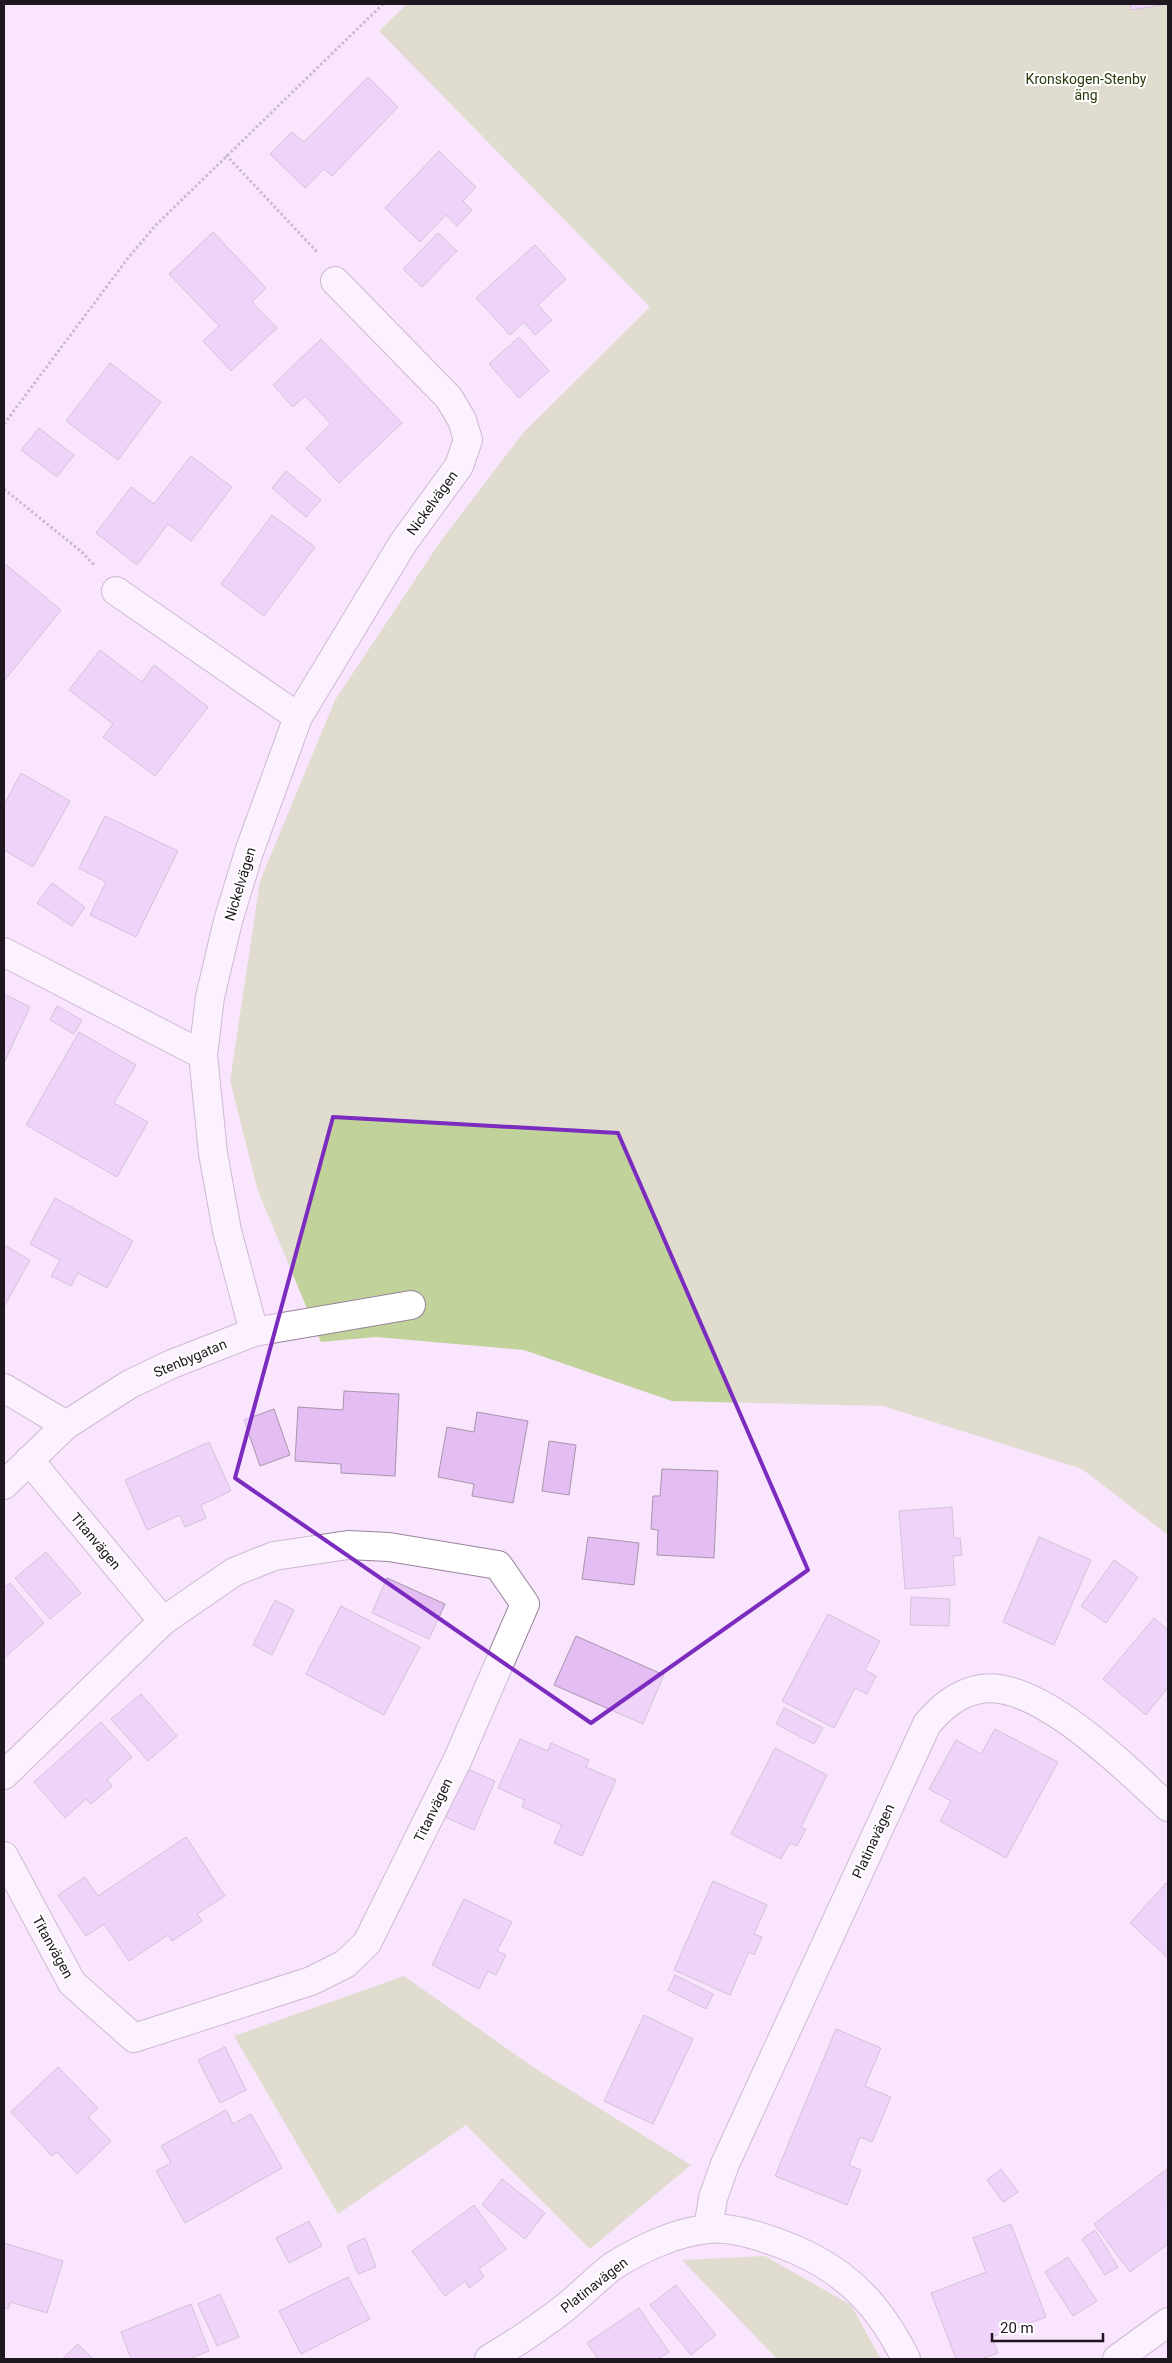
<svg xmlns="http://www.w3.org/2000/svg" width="1172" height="2363" font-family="Roboto,sans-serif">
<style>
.green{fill:#c1d39a}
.building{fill:#e4bdf3;stroke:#a796ad}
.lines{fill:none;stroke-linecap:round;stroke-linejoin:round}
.minor-casing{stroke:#97849a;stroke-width:30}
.path{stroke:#968799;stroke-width:3;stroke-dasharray:2.5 2.5;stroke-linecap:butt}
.minor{stroke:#fff;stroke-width:28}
.marked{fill:none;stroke:#7b2cbf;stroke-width:4;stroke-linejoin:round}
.labels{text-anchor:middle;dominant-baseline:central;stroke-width:4;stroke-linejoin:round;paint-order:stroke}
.park-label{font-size:14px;fill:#2d390b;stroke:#fff}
.street-label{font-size:14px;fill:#1e171f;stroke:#fff}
</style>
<rect width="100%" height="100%" fill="#fae5fe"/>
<path class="green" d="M407,4H1168V1535L1082,1469L883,1406L672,1401L524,1350L376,1337L321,1342L258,1191L230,1081L260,881L335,700L440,542L523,433L650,307L379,31Z
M404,1976L536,2069L691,2165L590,2249L466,2125L338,2214L234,2036Z
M765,2256L851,2305L881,2359H777L682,2260Z"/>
<path class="building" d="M1130,4H1168L1131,10Z
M368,77L398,107L332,176L324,169L305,188L270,154L292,132L304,142Z
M439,151L476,187L463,201L472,210L457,226L446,215L420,242L385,208Z
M213,232L266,288L252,302L277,328L231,371L203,341L219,326L169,274Z
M438,233L457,251L422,287L403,269Z
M535,245L566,279L538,305L552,320L535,335L524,322L510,335L476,298Z
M519,337L549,371L519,398L489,364Z
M321,339L402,423L339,483L306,448L331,424L305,396L293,407L273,385Z
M110,363L161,402L118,460L66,421Z
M39,428L74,455L57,477L21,450Z
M191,456L232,487L191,541L168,524L137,565L96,533L131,487L154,504Z
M286,471L321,500L306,517L272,488Z
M272,515L315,547L264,616L221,584Z
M4,563L61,610L4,681Z
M100,650L142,682L154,665L208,707L155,776L103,737L113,724L69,690Z
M21,773L70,801L33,867L4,850V805Z
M105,816L178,851L136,937L90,915L106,882L79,868Z
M52,883L85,907L72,926L37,903Z
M4,994L30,1007L4,1063Z
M57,1006L82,1020L74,1034L50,1020Z
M79,1032L136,1065L114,1103L148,1122L117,1177L26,1125Z
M55,1198L133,1241L107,1288L78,1273L71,1286L51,1276L60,1260L30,1244Z
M4,1245L30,1260L4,1307Z
M344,1391L399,1394L395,1476L341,1473V1464L295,1461L298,1407L343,1410Z
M274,1409L290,1455L260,1466L244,1420Z
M477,1412L528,1421L513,1503L472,1496L474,1484L438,1477L447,1427L474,1432Z
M549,1441L576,1445L569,1495L542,1491Z
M209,1442L231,1491L201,1505L206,1518L185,1527L180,1515L147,1530L125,1480Z
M662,1469L718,1471L714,1558L657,1555L658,1530L651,1529L653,1496H660Z
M952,1507L954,1538H960L962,1555L953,1556L955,1585L905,1589L899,1511Z
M588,1537L639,1543L634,1585L582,1579Z
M1039,1537L1091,1560L1054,1645L1003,1622Z
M46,1552L81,1593L50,1619L15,1578Z
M1114,1560L1138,1577L1106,1623L1081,1606Z
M387,1578L445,1604L429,1639L372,1613Z
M10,1583L44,1623L4,1658V1588Z
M911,1597L950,1599L949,1626L910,1625Z
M275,1600L294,1610L272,1655L253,1645Z
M341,1606L420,1647L384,1715L306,1674Z
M828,1614L880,1641L865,1670L876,1676L867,1694L855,1688L834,1728L782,1701Z
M1154,1618L1168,1630V1687L1146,1715L1103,1679Z
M576,1636L664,1675L643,1724L554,1685Z
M141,1694L177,1736L148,1761L111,1719Z
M784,1708L823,1728L814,1744L776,1724Z
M101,1722L132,1757L107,1780L112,1786L91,1804L86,1799L65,1818L34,1782Z
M995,1729L1058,1762L1006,1858L940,1821L951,1801L929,1789L956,1740L981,1754Z
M520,1739L548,1751L551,1743L589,1760L586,1767L616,1780L582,1856L554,1843L562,1825L522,1807L525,1800L498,1788Z
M775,1748L827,1775L801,1827L806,1829L797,1846L790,1843L781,1859L731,1834Z
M465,1768L495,1781L474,1830L445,1817Z
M186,1837L225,1896L197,1914L202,1921L172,1941L168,1935L129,1961L104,1924L86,1936L58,1895L85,1877L98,1896Z
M713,1881L767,1905L754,1934L762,1937L754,1955L749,1952L730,1995L674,1970Z
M1166,1883L1168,1886V1958L1130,1923Z
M464,1899L512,1922L497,1951L506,1955L496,1975L488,1971L479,1989L432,1965Z
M675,1975L713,1994L706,2009L668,1990Z
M644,2015L693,2039L653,2124L604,2101Z
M836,2029L881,2048L865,2086L891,2097L872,2142L860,2137L849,2165L861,2170L847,2205L775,2176Z
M225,2047L246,2090L220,2103L198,2060Z
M58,2067L98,2108L88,2117L111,2141L77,2174L57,2152L52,2156L11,2112Z
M226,2110L233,2124L251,2114L282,2168L185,2223L156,2171L171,2163L161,2146Z
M1001,2169L1018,2192L1003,2202L987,2180Z
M1167,2169L1168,2244L1130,2272L1094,2224Z
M502,2179L545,2213L525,2239L482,2205Z
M474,2205L506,2249L479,2269L484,2277L469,2288L465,2281L445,2296L412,2251Z
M309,2221L322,2246L289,2263L276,2238Z
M1011,2224L1046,2317L992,2337L998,2353L981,2359H956L931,2293L986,2272L973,2238Z
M1095,2230L1118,2267L1105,2275L1082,2239Z
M365,2238L376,2267L358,2274L347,2246Z
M4,2243L63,2261L47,2313L10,2302L8,2309L4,2308Z
M1068,2257L1097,2301L1073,2316L1045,2272Z
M348,2277L370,2319L301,2354L279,2311Z
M676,2285L716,2335L691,2355L650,2305Z
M220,2294L239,2337L217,2346L198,2304Z
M191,2304L209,2351L188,2359H131L121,2332Z
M639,2308L669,2352L658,2359H598L587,2343Z
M78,2344L93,2359H62Z"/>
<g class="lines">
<g class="minor-casing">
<path id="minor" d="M116,591L298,717
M4,952L203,1055
M254,1332L227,1231L213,1153L203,1055L210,997L228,921L249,852L298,717L403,543L459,466L468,440L462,420L449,398L335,281
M4,1388L66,1425
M29,1460L163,1621
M4,1485L66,1425L130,1384L172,1364L254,1332L411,1305
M4,1775L163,1621L234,1572L274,1556L348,1545L389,1547L498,1565L525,1604L457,1761L367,1943L345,1964L311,1981L134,2038L72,1983L4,1856
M708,2229L713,2198L725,2164L927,1724C941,1708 955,1695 976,1690C1034,1674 1127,1770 1168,1807
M489,2359C516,2343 542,2326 567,2306C583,2293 597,2278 613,2266C640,2249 676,2232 708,2229C733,2226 772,2240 796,2250C849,2273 881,2308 906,2359
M1117,2359L1168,2322"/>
</g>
<path class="path" d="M226,155L318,253
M4,424L128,258L156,225L383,4
M4,489L83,553L95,566"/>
<use href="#minor" class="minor"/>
</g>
<path d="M0 0H1172V2363H0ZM333,1117L618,1133L808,1570L591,1723L235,1478Z" fill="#fae5fe" fill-opacity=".55" fill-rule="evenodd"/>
<path class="marked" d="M333,1117L618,1133L808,1570L591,1723L235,1478Z"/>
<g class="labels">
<g class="park-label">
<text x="1086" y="79">Kronskogen-Stenby<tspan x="1086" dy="16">äng</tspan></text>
</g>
<g class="street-label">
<text transform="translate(432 503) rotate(-54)">Nickelvägen</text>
<text transform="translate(240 884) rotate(-73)">Nickelvägen</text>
<text transform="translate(190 1358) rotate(-23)">Stenbygatan</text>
<text transform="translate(96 1541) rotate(50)">Titanvägen</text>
<text transform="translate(433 1810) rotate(-64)">Titanvägen</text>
<text transform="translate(873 1841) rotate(-65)">Platinavägen</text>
<text transform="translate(53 1947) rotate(61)">Titanvägen</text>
<text transform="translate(594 2285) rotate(-38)">Platinavägen</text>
</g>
</g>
<rect width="1172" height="2363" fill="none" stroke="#1e171f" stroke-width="10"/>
<path d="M992 2333v8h111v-8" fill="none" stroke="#1e171f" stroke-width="2.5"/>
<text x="1000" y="2333" font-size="15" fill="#1e171f" stroke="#ffffff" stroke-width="4" paint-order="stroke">20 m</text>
</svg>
